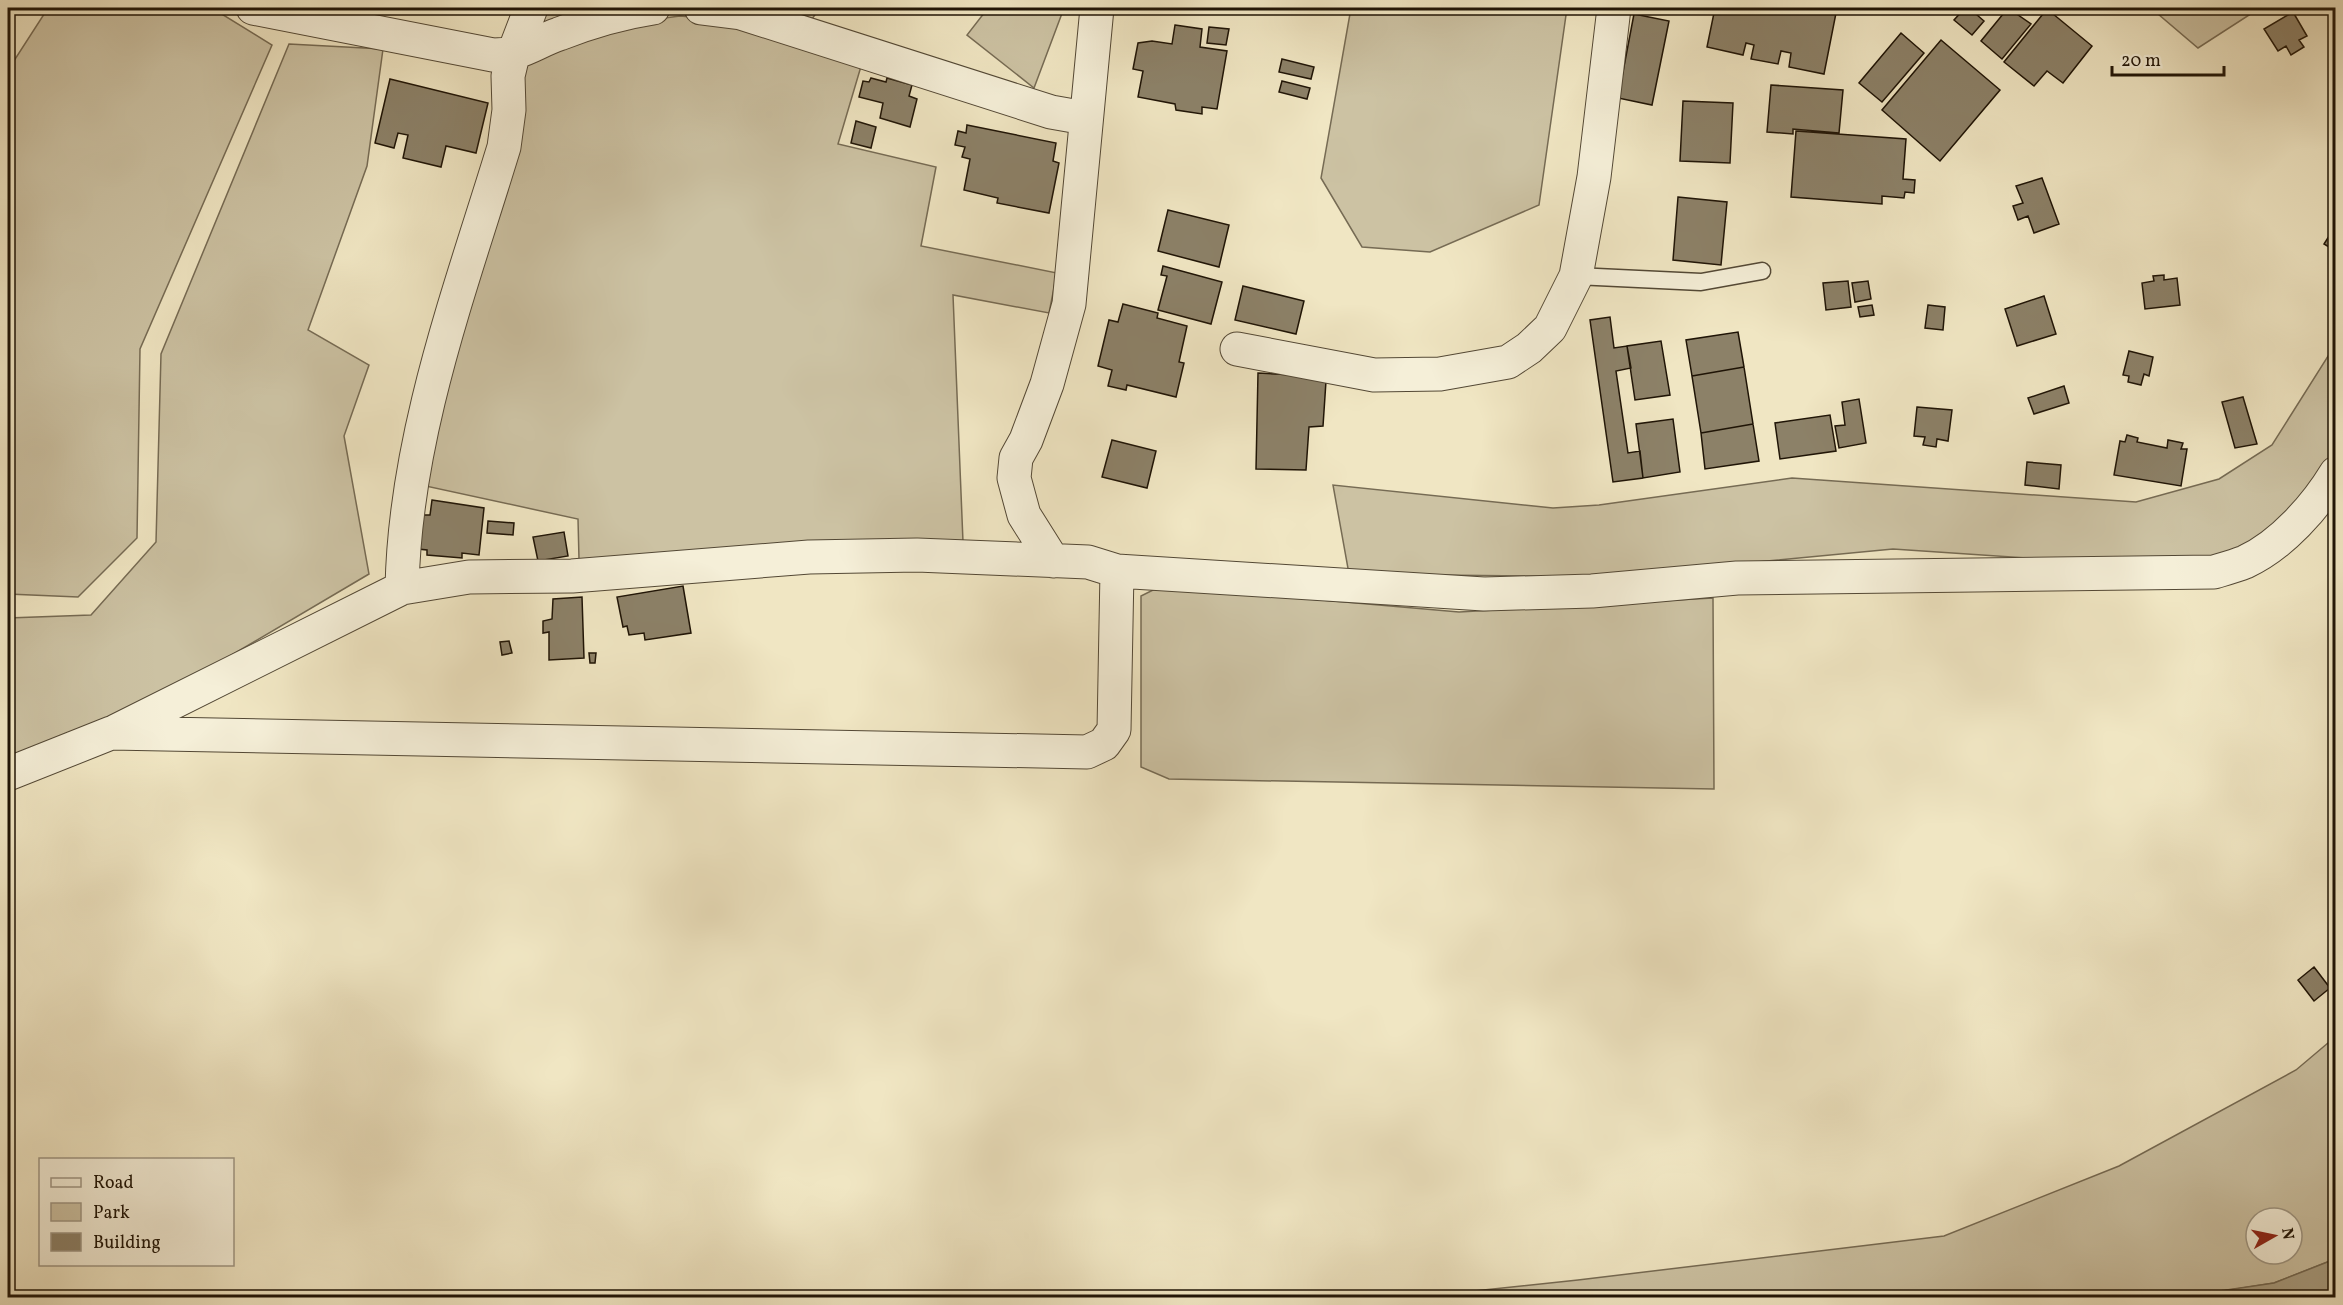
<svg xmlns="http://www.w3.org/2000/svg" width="2343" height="1305" font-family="Vollkorn,serif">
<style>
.green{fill:#ccc2a3;stroke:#766b54;stroke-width:1.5;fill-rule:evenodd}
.water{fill:#a99f83;stroke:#726751;stroke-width:1.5}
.building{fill:#8c8168;stroke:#1f1406;stroke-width:1.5}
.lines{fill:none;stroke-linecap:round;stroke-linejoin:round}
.service-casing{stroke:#534835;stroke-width:19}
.minor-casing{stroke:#534835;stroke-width:35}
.service{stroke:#f5efd8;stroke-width:16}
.minor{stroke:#f5efd8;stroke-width:33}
</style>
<rect width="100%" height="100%" fill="#f0e6c3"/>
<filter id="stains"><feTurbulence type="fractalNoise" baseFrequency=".00333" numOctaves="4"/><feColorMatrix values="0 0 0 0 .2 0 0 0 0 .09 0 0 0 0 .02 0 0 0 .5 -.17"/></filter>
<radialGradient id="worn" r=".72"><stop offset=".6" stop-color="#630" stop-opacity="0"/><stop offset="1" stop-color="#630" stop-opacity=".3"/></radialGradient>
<path class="green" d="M48,8H212L272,45L140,349L137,538L78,597L8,594V70Z
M543,8H603L539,29Z
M769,8H820L812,19Z
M988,8H1064L1034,88L967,35Z
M1351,8H1567L1539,205L1430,252L1362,247L1321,178Z
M2151,8H2260L2198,48Z
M680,16L726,20L862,63L838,144L936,167L921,246L1057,273L1049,313L953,295L963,542L579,559L578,519L421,485L519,72L529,55L626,23Z
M289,44L383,49L367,166L308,330L369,365L344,436L369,574L128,716L8,761V618L91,615L156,542L161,354Z
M2335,345V447L2310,490L2279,525L2229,558L2160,567L1893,549L1602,577L1349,574L1333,485L1553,508L1599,505L1792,478L2136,502L2219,479L2272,445Z
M1161,586L1459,612L1713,598L1714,789L1169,779L1141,767V596Z
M2335,1037V1259L2274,1283L2179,1298H1408L1578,1280L1944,1236L2119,1166L2296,1070ZM2256,1218H2292V1254H2256Z"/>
<path class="water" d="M2335,1259V1297H2179L2274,1283Z"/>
<path class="building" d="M1715,8H1837L1824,74L1789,67L1791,53L1781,51L1778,64L1751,59L1754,45L1746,43L1743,55L1707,47Z
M1965,8H1969L1984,21L1972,35L1954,20Z
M2008,8L2031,24L2002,59L1981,41Z
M2047,9L2092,46L2063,83L2047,71L2034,86L2004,62Z
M2293,12L2307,36L2299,40L2304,47L2291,55L2286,46L2278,51L2264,29Z
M1634,14L1669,21L1652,105L1618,98Z
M1175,25L1202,29L1200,47L1227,51L1217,109L1202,107V114L1176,110L1175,104L1138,97L1143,71L1133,69L1138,43L1152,41L1172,44Z
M1209,27L1229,29L1226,45L1207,43Z
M1901,33L1924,53L1882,102L1859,83Z
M1941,40L2000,90L1940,161L1882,110Z
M1282,59L1314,67L1311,79L1279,72Z
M871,78L886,82L887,78L912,85L909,96L917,99L910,127L880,118L883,103L859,97L863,81L869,82Z
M390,79L488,103L476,153L446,146L441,167L403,158L408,135L398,133L394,148L375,143Z
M1282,81L1310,88L1307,99L1279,92Z
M1771,85L1843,90L1839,133L1793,129V134L1767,132Z
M1683,101L1733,103L1730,163L1680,161Z
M856,121L876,127L871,148L851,143Z
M967,125L1056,143L1053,161L1059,163L1049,213L997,203L998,198L964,190L970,159L962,157L965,147L955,145L958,131L966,133Z
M1796,131L1906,139L1903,179L1915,180L1914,193L1905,192L1904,198L1882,196V204L1791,197Z
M2042,178L2059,224L2034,233L2028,216L2018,220L2013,206L2023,203L2016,186Z
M1678,197L1727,202L1721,265L1673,260Z
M1168,210L1229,225L1219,267L1158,251Z
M2331,233L2336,235L2334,250L2324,244Z
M1163,266L1222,282L1211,324L1158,310L1167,276L1161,275Z
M2164,275V280L2177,278L2180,305L2145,309L2142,283L2154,281L2153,276Z
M1848,281L1851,307L1826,310L1823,283Z
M1868,281L1871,299L1855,302L1852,283Z
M1243,286L1304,301L1296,334L1235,320Z
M2044,296L2056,334L2017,346L2005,309Z
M1123,304L1158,313L1157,318L1187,326L1179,362L1184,363L1176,397L1127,385L1126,390L1108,386L1112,370L1098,366L1109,320L1118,322Z
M1872,305L1874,315L1860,317L1858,307Z
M1928,305L1945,307L1943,330L1925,328Z
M1610,317L1614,348L1627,346L1631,368L1616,371L1628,453L1640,451L1643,478L1613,482L1590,320Z
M1738,332L1744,367L1692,376L1686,340Z
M1661,341L1670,395L1635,400L1627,346Z
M2129,351L2153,357L2149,376L2144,374L2141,385L2128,382L2129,376L2123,375Z
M1744,367L1753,424L1701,433L1692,376Z
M1258,373L1315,376L1326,381L1323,426L1309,427L1306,470L1256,469Z
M2064,386L2069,403L2034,414L2028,398Z
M2243,397L2257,444L2235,448L2222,402Z
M1859,399L1866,443L1839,448L1835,426L1845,425L1842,402Z
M1917,407L1952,410L1948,441L1937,439L1936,447L1923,445L1925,437L1914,436Z
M1830,415L1836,451L1780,459L1775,423Z
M1673,419L1680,472L1643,478L1636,424Z
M1753,424L1759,461L1705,469L1701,433Z
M2127,435L2138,438L2137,442L2167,448L2168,440L2183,443L2181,449H2187L2181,486L2114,475L2120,441L2125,442Z
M1112,440L1156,451L1147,488L1102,477Z
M2027,462L2061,465L2059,489L2025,485Z
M432,500L484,508L479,555L462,553V558L427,555V550L418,549L421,515H430Z
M488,521L514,523L513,535L487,533Z
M564,532L568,556L538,561L533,537Z
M683,586L691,633L645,640L644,633L629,635L627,626L623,627L617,597Z
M582,597L584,658L549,660V632L543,633V621L552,619L553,599Z
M509,641L512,653L502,655L500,642Z
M589,653H596L595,663H590Z
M2314,967L2330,988L2314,1001L2298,980Z"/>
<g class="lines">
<g class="service-casing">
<path id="service" d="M1576,276L1701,282L1762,271"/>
</g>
<g class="minor-casing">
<path id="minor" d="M253,8L493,55C522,55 533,43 559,34C590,22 620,13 653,8
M701,8L741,13L1051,112L1085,118
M1237,349L1374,375L1440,374L1508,362L1529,348L1550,328L1576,276L1594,177L1614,8
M1053,561L1024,515L1014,478L1016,458L1026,440L1047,384L1069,304L1097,8
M402,588C405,436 460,291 504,147L509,110L508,76L513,55L531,8
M116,731L402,588L469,577L572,576L809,557L917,555L1088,562L1117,571
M8,774L111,733L1087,752L1104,744L1114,730L1117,571L1484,594L1592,591L1737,578L2214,572C2224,569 2235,566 2245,562C2282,545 2316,506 2336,473"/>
</g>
<use href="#service" class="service"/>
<use href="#minor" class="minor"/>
</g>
<rect width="2343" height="1305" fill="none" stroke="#f0e6c3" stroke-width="30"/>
<rect x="9" y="9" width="2325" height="1287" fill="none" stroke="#1f1406" stroke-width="3"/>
<rect x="15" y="15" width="2313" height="1275" fill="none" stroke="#1f1406" stroke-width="1.5"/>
<rect x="39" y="1158" width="195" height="108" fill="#f5efd8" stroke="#9f9784" stroke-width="1.5"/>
<rect x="51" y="1178" width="30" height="9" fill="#f5efd8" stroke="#9f9784" stroke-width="1.5"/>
<text x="93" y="1188" font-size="18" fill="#1f1406">Road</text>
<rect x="51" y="1203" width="30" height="18" fill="#ccc2a3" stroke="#9f9784" stroke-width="1.5"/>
<text x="93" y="1218" font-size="18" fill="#1f1406">Park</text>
<rect x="51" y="1233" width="30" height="18" fill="#8c8168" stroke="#9f9784" stroke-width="1.5"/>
<text x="93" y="1248" font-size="18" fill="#1f1406">Building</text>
<g transform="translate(2274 1236) rotate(81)"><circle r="28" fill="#f5efd8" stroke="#9f9784" stroke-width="1.5"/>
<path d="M0-4.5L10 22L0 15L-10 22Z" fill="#8f2418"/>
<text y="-9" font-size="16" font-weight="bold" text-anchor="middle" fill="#1f1406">N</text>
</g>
<path d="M2112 66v9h112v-9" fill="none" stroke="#1f1406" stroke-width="3"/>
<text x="2121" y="66" font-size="18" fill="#1f1406" stroke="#f5efd8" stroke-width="4.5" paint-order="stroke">20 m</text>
<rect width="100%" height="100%" filter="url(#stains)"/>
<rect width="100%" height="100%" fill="url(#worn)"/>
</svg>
